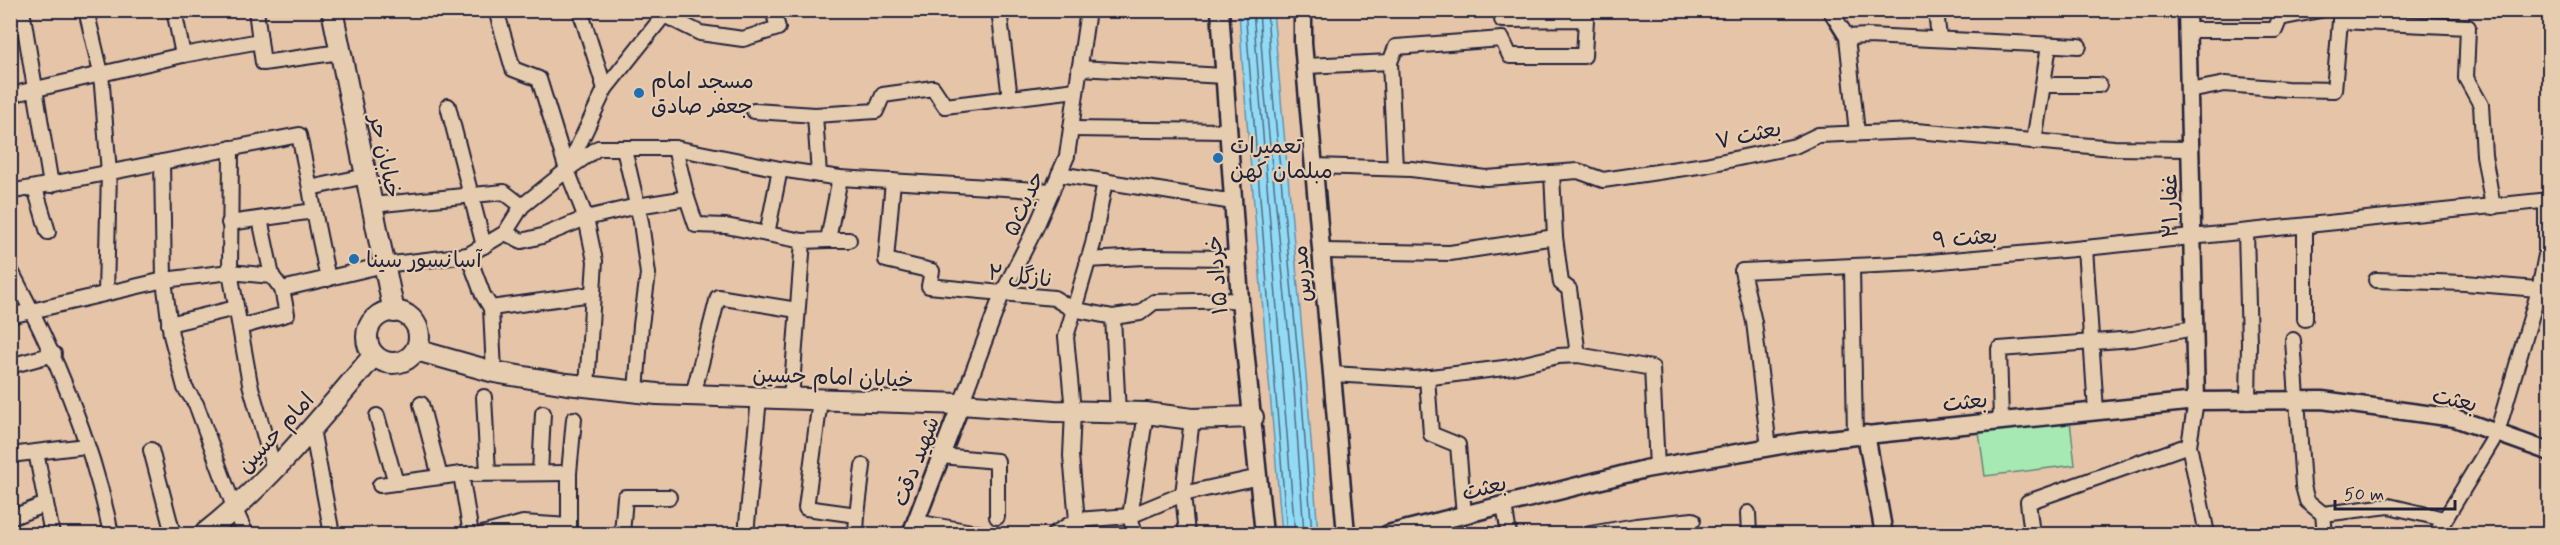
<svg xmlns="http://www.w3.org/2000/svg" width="2560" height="545" font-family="Mynerve,'Playpen Sans Arabic',sans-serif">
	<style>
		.green { fill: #a7e9b2; stroke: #648676; stroke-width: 1.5 }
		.water { fill: #93dbf5; stroke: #6691ab; stroke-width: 1.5 }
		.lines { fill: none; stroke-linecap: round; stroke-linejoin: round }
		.shore { stroke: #4f6c85; stroke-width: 1.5 }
		.minor-casing { stroke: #22223b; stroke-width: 18 }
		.tertiary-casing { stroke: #22223b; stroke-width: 21 }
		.secondary-casing { stroke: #22223b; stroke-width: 24 }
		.minor { stroke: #e7cdaf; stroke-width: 14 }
		.tertiary { stroke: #e7cdaf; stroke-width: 16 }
		.secondary { stroke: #e7cdaf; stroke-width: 20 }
		.poi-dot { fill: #1f6fb2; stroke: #e7cdaf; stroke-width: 2 }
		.labels { text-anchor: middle; stroke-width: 4.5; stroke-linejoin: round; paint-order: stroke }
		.poi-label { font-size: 22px; fill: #22223b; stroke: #e7cdaf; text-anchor: start }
		.street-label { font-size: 22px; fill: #22223b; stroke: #e7cdaf }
	</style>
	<rect width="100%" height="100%" fill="#e6c4a8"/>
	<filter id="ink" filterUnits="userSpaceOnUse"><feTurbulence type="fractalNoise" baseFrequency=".0167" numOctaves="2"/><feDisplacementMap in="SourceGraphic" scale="12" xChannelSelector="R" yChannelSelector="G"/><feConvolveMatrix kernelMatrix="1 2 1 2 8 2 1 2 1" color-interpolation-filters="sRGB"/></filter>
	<g filter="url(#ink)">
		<polygon class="green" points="2070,421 2075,465 1985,476 1979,432"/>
		<polygon class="water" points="1239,11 1273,11 1307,387 1318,534 1282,534 1243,74"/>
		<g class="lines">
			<g class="shore">
				<polyline points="1245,10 1287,534"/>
				<polyline points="1253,10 1295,534"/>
				<polyline points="1259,10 1264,85 1294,388 1304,534"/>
				<polyline points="1267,10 1272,85 1301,387 1312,534"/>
			</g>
			<defs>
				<g id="minor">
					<polyline points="22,10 51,185"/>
					<polyline points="86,10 101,73 109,173 106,293"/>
					<polyline points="174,10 183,55"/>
					<polyline points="256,10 260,41"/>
					<polyline points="496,10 513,69 539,79 567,170 586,218 595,261 587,387"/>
					<polyline points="580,10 605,89"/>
					<polyline points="999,10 1010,98"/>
					<polyline points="1830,10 1847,37 1857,133"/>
					<polyline points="1936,10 1939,39"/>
					<polyline points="2340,10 2340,21 2468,27 2466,78 2481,105 2484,155 2493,207"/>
					<polyline points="664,15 700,33 743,39 778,28 773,10"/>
					<polyline points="2187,30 2275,30 2280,18 2320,10"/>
					<polyline points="1847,37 1868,36 2079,46"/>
					<polyline points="1390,62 1395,168"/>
					<polyline points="1306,66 1390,62 1396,47 1502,39 1510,56 1584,56 1586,19 1502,20"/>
					<polyline points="1079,68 1224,76"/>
					<polyline points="2043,85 2099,85"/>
					<polyline points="2189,91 2225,84 2287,89 2334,90 2340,21"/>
					<polyline points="10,95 183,55 260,41 263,63 340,52"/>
					<polyline points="448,106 484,246"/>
					<polyline points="754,111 815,115 876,111 883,95 933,88 945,106 1076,90"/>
					<polyline points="815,115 819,175"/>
					<polyline points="1071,129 1228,131"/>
					<polyline points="2034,142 2049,45"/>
					<polyline points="231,148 230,272 250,384 274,469"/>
					<polyline points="675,148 687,198"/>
					<polyline points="624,149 641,222 648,274 641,325 636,392"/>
					<polyline points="162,162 164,280 171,335 185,388 196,404 235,510 246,534"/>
					<polyline points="1314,166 1411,169 1486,178 1578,171 1603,180 1705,165 1777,150 1795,146 1818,135 1916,131 2114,148 2190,149"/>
					<polyline points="568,169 598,148 675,148 780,169 840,178 1052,191"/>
					<polyline points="1552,173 1555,237 1561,283 1569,289 1578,355"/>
					<polyline points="1059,174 1233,202"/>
					<polyline points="893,181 886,260 932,271 929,286 1054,298 1072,309 1113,317 1140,313 1154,302 1240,300"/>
					<polyline points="35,188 48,232"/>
					<polyline points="10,192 299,135 310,188"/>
					<polyline points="372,205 504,192 522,206"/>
					<polyline points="314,211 328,279"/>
					<polyline points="260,219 272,276"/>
					<polyline points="229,223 314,211 310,188 366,176"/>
					<polyline points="2246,232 2249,343 2248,402"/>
					<polyline points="505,233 522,241 542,236 586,218 637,206 687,198 696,225 726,226 803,241"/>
					<polyline points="767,234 780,169"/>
					<polyline points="828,240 849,240"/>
					<polyline points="2085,248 2096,411"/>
					<polyline points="1322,251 1450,253 1555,237"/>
					<polyline points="468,255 483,295 491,308 494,372"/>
					<polyline points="1087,260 1144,257 1237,258"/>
					<polyline points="1852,267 1855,436"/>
					<path d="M10,269C54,351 93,443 111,534"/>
					<polyline points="2376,280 2465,283 2550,290"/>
					<polyline points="491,308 592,294"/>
					<polyline points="10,316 164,280 230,272 272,276 282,289 384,265 468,255 505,233 522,206 567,170 605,89 668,10"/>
					<polyline points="1113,317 1118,413"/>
					<polyline points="2305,319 2305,226"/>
					<polyline points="169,324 236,308"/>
					<polyline points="240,327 287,314 282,289"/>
					<polyline points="2293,340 2303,486 2307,501 2323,514 2325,534"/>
					<polyline points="10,366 54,354"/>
					<polyline points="1332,374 1415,379 1512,367 1558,356 1578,355 1652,368 1657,467"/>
					<polyline points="1427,377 1431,434 1458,445 1464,515"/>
					<polyline points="693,395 718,297 797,310"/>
					<polyline points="484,397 488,473"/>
					<polyline points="791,399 803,241 828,240 840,178"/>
					<polyline points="820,400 806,508 857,515 856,534"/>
					<polyline points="2196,401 2189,445 2207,534"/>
					<polyline points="421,404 440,477 461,474 471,534"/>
					<polyline points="961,404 1002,294 1036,227 1067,156 1088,10"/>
					<polyline points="377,416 396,483"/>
					<polyline points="2001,420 1999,349 2134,339 2194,328"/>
					<polyline points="312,429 332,534"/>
					<polyline points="1769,448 1754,322 1742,271 1919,263 2085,248 2550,200"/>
					<polyline points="151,450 173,534"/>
					<polyline points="36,452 52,534"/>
					<polyline points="10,455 86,446"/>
					<polyline points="941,456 997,461 997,517"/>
					<polyline points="540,473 543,413"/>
					<polyline points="461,474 569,473"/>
					<polyline points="380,485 440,477"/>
					<polyline points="1504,505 1509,534"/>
					<polyline points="1748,513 1749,534"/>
					<polyline points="2323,514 2389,506 2444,519"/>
					<polyline points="857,515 863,466"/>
					<polyline points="10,518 46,504"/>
					<polyline points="916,522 983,534"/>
					<polyline points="482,534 523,523 569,526"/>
					<polyline points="569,534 569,473 574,419"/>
					<polyline points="622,534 625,497 669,497"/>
					<polyline points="746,534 759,398"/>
					<polyline points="1054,534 1077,520 1130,516 1183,494 1259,477"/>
					<polyline points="1074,534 1077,520 1071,456 1073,411 1066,337 1093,244 1105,181"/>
					<polyline points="1135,534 1130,516 1146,413"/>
					<polyline points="1187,534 1183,494 1192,419"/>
					<polyline points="1590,534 1636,526 1693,520"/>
					<polyline points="2032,534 2028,502 2189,445"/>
					<polyline points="2436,534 2497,433 2539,290 2546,255 2546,200"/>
				</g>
				<g id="tertiary">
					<polyline points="1220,10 1240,300 1264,534"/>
					<polyline points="1303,10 1303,43 1346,534"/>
					<polyline points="2187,10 2196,401"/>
					<polyline points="1866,434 1884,534"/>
					<polyline points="911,534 961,404"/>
					<polyline points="1388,534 1645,469 1799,442 2196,401 2322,400 2455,418 2550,452"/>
				</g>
				<g id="secondary">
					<polyline points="332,10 394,312"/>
					<circle cx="393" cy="337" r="26"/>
					<polyline points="416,350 494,372 567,384 657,394 961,404 1054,411 1146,413 1192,419 1253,417"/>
					<path d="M204,534C269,483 321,418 374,355"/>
				</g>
			</defs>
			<use href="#minor" class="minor-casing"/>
			<use href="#tertiary" class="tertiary-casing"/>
			<use href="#secondary" class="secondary-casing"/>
			<use href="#minor" class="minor"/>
			<use href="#tertiary" class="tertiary"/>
			<use href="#secondary" class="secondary"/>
		</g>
	</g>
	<g class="poi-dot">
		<circle cx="639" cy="93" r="6"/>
		<circle cx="1218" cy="158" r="6"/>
		<circle cx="354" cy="259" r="6"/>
	</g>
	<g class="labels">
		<g class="poi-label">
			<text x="651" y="88">مسجد امام<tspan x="651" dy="25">جعفر صادق</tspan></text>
			<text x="1230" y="153">تعمیرات<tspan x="1230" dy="25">مبلمان کهن</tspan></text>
			<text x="366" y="267">آسانسور سینا</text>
		</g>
		<g class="street-label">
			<text transform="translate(1748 134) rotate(-12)" y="8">بعثت ۷</text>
			<text transform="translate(386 156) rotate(78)" y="8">خیابان حر</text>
			<text transform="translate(1023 203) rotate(-66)" y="8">حدیث۵</text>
			<text transform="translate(2169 206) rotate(-91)" y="8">غفار ۲۱</text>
			<text transform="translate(1965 237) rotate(-5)" y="8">بعثت ۹</text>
			<text transform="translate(1301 274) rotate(-95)" y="8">مدرس</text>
			<text transform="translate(1020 275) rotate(7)" y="8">نازگل ۲</text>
			<text transform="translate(1216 275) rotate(-95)" y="8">۱۵ خرداد</text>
			<text transform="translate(833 376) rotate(2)" y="8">خیابان امام حسین</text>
			<text transform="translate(2455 399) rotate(13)" y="8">بعثت</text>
			<text transform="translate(1965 401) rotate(-6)" y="8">بعثت</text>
			<text transform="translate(275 432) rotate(-47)" y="8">امام حسین</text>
			<text transform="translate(915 461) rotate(-69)" y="8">شهید دقت</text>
			<text transform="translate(1484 487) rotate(-14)" y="8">بعثت</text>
		</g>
	</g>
	<rect width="2560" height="545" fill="none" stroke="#e7cdaf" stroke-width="36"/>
	<rect x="18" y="18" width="2524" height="509" fill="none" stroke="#22223b" stroke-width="2" filter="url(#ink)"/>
	<path d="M2335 500v9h120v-9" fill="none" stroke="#22223b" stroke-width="3"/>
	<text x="2344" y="500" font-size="18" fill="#22223b" stroke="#e7cdaf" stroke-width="4.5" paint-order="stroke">50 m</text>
</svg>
